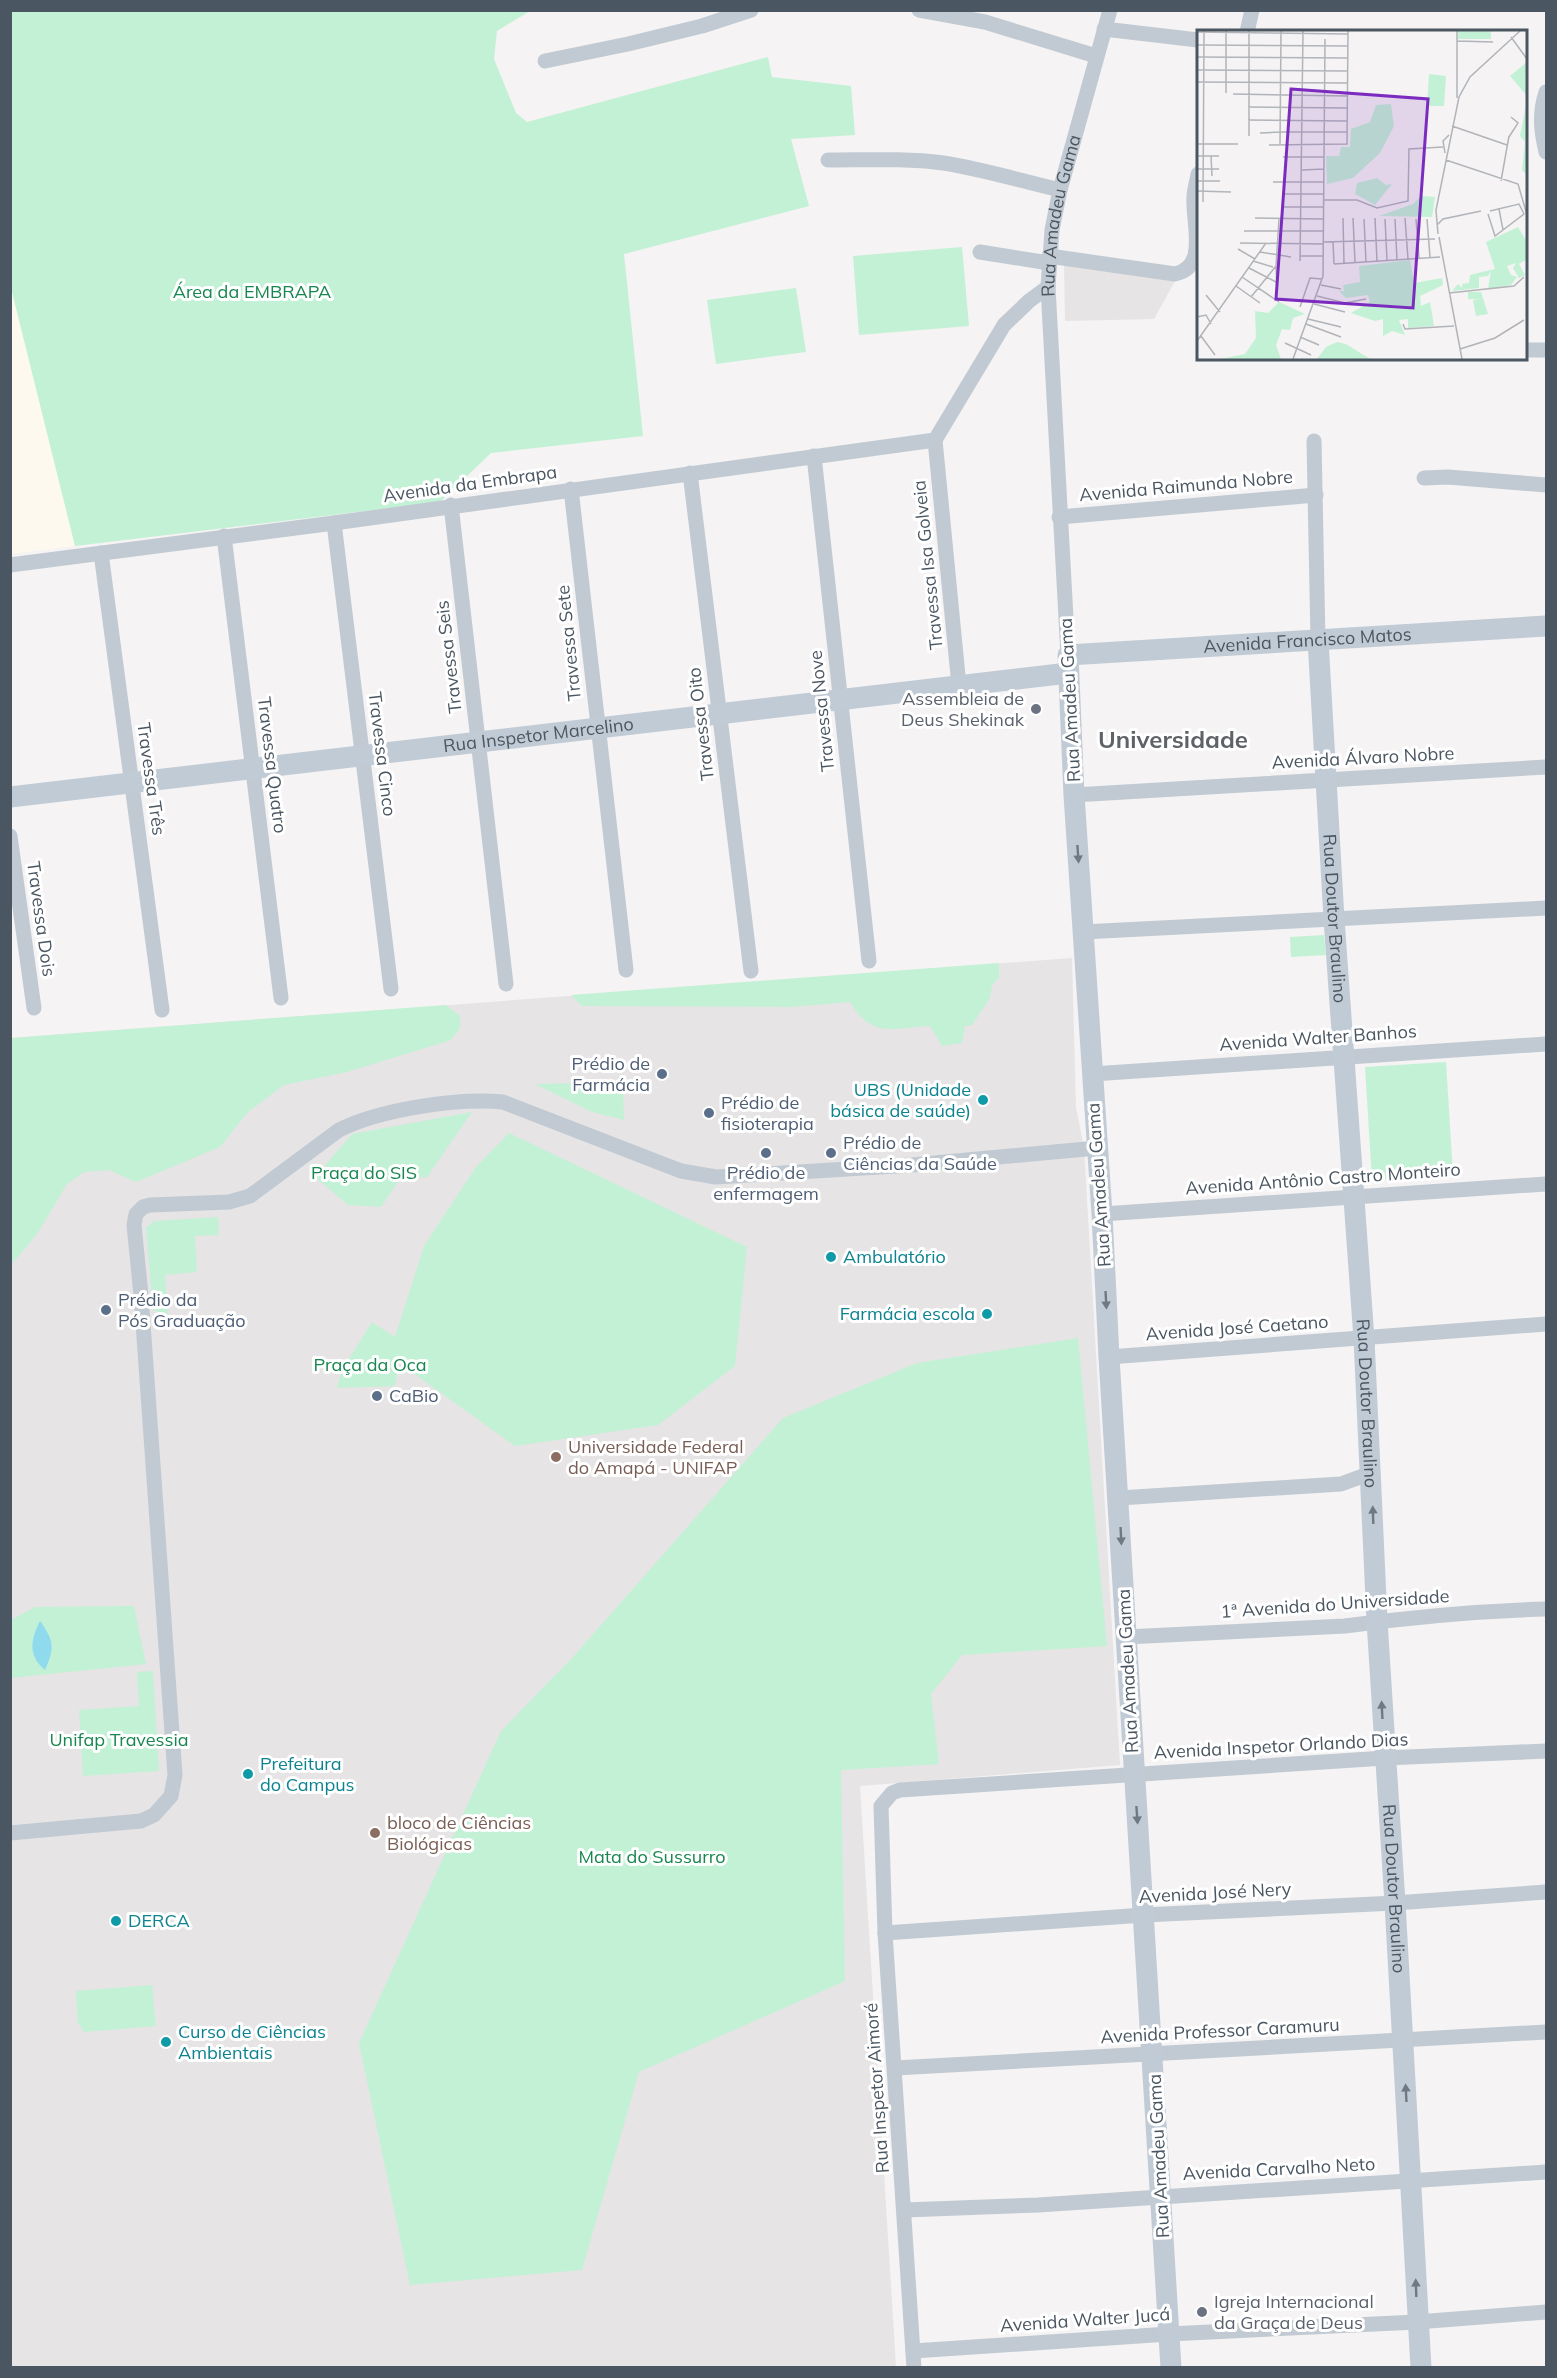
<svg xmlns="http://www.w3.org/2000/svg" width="1557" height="2378" font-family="Mulish,sans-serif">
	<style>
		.commercial { fill: #fdf9ef }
		.education { fill: #e6e4e5 }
		.green { fill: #c3f1d5 }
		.water { fill: #90daee }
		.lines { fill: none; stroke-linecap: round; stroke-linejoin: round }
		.street { stroke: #c1cad2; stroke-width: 15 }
		.secondary { stroke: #c1cbd6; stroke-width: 21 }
		.oneway { fill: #6e7984 }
		.worship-dot { fill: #6b7280; stroke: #fff; stroke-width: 2 }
		.service-dot { fill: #5c6f8a; stroke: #fff; stroke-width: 2 }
		.culture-dot { fill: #0f9aa8; stroke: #fff; stroke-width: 2 }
		.education-dot { fill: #8d6e63; stroke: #fff; stroke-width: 2 }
		.labels { text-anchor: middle; stroke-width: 6; stroke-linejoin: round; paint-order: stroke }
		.street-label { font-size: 18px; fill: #4a5661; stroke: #fff }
		.park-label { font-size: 18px; fill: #17864f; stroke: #fff }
		.worship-label { font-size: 18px; fill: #5b616d; stroke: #fff; text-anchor: end }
		.service-label { font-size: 18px; fill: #4e5e75; stroke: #fff; text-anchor: start }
		.culture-label { font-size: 18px; fill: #0d838f; stroke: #fff; text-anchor: start }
		.education-label { font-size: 18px; fill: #785e54; stroke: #fff; text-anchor: start }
		.district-label { font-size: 24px; font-weight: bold; fill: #5f6368; stroke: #fff }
		.inset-road { fill: none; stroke: #b1b4b9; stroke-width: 1.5 }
		.view { fill: #7b2cbf; fill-opacity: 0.15; stroke: #7b2cbf; stroke-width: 3 }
		.inset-edge { fill: none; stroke: #4a5661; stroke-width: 3 }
	</style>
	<rect width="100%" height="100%" fill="#f5f3f3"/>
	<polygon class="commercial" points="12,287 75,546 11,554 10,288"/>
	<g class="education">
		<polygon points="1064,263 1175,281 1154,319 1065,321"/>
		<polygon points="1072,958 1076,1107 1084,1148 1120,1765 860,1786 896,2367 11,2368 11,1038"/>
	</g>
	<g class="green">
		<polygon points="11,11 530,11 497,31 494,59 516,113 527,122 768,57 772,77 851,86 855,135 791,139 809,206 624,254 643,436 491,453 440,502 75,546 11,288"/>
		<polygon points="962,247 969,326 859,335 853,256"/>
		<polygon points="796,288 806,352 716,364 707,300"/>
		<polygon points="1324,935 1326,955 1291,957 1290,937"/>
		<path d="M999,963V978L992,985L990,998L972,1025L965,1026L962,1043L942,1046L930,1026C892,1028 872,1039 850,1002L791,1007L582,1006L571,995Z"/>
		<polygon points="446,1005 460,1016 460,1028 451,1040 347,1072 284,1085 248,1112 220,1147 136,1182 109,1170 84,1172 67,1184 37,1234 11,1265 11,1038"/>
		<polygon points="1446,1062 1453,1175 1372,1180 1365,1067"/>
		<polygon points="623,1082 624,1120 592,1112 535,1084"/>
		<polygon points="472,1112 427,1177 399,1180 381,1207 348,1205 315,1177 352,1134"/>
		<polygon points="509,1133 747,1247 735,1366 658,1425 515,1446 399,1363 395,1386 337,1388 342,1370 372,1322 395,1337 424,1246 476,1167"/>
		<polygon points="218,1217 219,1235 195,1236 197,1272 165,1275 168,1315 153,1310 146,1228 154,1221"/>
		<polygon points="1078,1338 1107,1646 962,1655 931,1694 939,1764 841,1770 845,1981 639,2072 582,2270 410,2285 359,2043 501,1731 573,1657 783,1418 917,1363"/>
		<polygon points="134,1606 146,1664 11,1678 11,1620 35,1607"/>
		<polygon points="153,1671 159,1771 83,1776 79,1710 139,1706 137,1672"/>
		<polygon points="152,1985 156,2026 84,2032 78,2023 76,1991"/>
	</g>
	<path class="water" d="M40,1621C54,1641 55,1647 45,1670C27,1655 31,1639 40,1621Z"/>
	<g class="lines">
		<g class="street">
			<polyline points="919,10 985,22 1096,56"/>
			<polyline points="1104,29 1198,40"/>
			<polyline points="1247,32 1252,10"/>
			<polyline points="545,61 628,44 702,26 751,10"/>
			<path d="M1546,92C1539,113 1541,131 1546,152"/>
			<path d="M828,160C866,160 905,158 943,163C983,169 1021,181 1060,190"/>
			<polyline points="980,252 1049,263"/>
			<path d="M1049,256L1175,274C1209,267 1192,222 1194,197C1194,190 1197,181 1198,174"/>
			<polyline points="1526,350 1546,350"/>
			<polyline points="935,440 959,686"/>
			<polyline points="935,440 1004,325 1029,301 1048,287"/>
			<polyline points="1314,441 1318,640"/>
			<polyline points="814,456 869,961"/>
			<polyline points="690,473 751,971"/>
			<polyline points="1424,478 1448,477 1546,485"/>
			<polyline points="571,489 626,970"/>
			<polyline points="451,505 506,984"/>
			<polyline points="1059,517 1316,495"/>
			<polyline points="334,523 391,989"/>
			<polyline points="224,536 281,998"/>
			<polyline points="101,553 162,1010"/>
			<polyline points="10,565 334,523 935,440"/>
			<path id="s1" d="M1068,655L1048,287L1052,230L1060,190L1110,10"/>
			<polyline points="1074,795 1546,767"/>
			<polyline points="10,836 34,1008"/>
			<polyline points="1083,932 1546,908"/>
			<polyline points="1092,1074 1546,1044"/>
			<polyline points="1102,1214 1546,1184"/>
			<polyline points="1109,1357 1546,1324"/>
			<polyline points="1119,1498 1341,1484 1371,1473"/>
			<path d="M1126,1637L1345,1626C1412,1617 1479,1611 1546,1609"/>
			<path d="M10,1833L141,1821L154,1815L171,1796L175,1775L141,1295L134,1225L136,1214L143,1207L150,1205L229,1202L250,1196L339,1130C381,1109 457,1098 503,1102L681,1171L716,1177L912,1165L1097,1148"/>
			<polyline points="885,1933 1144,1915 1395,1903 1546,1892"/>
			<polyline points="895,2068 1546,2032"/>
			<polyline points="905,2210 1038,2205 1546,2172"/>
			<polyline points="913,2351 1169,2334 1417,2322 1546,2312"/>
			<polyline points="914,2368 885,1933 881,1806 892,1793 900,1790 1385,1758 1546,1751"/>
		</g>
		<g class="secondary">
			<path id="s2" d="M1318,640L1334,919L1364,1339L1377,1621L1395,1903L1421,2368"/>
			<path id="s3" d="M10,797L1068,673"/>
			<path id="s4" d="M1171,2368L1109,1357L1102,1214L1074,795L1068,655L1546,626"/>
		</g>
	</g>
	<defs><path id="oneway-solid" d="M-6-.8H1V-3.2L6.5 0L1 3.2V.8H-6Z" transform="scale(1.5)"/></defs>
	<g class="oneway">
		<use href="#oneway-solid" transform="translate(1078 854) rotate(86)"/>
		<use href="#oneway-solid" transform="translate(1106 1300) rotate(87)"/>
		<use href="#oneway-solid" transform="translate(1373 1515) rotate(-92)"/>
		<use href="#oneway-solid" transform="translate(1121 1536) rotate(87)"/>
		<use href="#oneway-solid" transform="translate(1382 1710) rotate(-93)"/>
		<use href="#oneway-solid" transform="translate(1137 1815) rotate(86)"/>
		<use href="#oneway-solid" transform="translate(1406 2093) rotate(-93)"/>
		<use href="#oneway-solid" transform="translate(1416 2288) rotate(-92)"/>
	</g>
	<g class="worship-dot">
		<circle cx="1036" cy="709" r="6"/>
		<circle cx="1202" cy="2312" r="6"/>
	</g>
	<g class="service-dot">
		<circle cx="662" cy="1074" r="6"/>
		<circle cx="709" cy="1113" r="6"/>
		<circle cx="766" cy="1153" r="6"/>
		<circle cx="831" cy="1153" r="6"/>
		<circle cx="106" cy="1310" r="6"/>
		<circle cx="377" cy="1396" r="6"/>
	</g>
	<g class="culture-dot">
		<circle cx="983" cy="1100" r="6"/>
		<circle cx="831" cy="1257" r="6"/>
		<circle cx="987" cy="1314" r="6"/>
		<circle cx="248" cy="1774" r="6"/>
		<circle cx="116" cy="1921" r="6"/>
		<circle cx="166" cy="2042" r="6"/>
	</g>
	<g class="education-dot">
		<circle cx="556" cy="1457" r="6"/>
		<circle cx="375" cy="1833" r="6"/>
	</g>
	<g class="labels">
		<g class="street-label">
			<text dy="6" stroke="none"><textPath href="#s1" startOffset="441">Rua Amadeu Gama</textPath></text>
			<text transform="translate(470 484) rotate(-8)" y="6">Avenida da Embrapa</text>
			<text transform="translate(1186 486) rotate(-5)" y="6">Avenida Raimunda Nobre</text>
			<text transform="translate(928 565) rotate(-96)" y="6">Travessa Isa Golveia</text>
			<text dy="6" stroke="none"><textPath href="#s4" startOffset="1956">Avenida Francisco Matos</textPath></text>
			<text transform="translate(569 643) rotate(-96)" y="6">Travessa Sete</text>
			<text transform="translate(449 657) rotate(-97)" y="6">Travessa Seis</text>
			<text transform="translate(1070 700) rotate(-93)" y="6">Rua Amadeu Gama</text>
			<text transform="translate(822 711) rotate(-96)" y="6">Travessa Nove</text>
			<text transform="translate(701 724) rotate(-97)" y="6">Travessa Oito</text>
			<text dy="6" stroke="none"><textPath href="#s3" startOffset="532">Rua Inspetor Marcelino</textPath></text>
			<text transform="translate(382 754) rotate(83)" y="6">Travessa Cinco</text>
			<text transform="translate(1363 758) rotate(-3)" y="6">Avenida Álvaro Nobre</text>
			<text transform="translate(272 765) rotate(83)" y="6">Travessa Quatro</text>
			<text transform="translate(151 779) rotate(82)" y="6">Travessa Três</text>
			<text transform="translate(41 919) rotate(82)" y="6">Travessa Dois</text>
			<text dy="6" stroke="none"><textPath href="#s2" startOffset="279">Rua Doutor Braulino</textPath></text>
			<text transform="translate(1318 1038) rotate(-4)" y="6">Avenida Walter Banhos</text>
			<text transform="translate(1323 1179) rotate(-4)" y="6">Avenida Antônio Castro Monteiro</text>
			<text transform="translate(1099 1185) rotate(-94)" y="6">Rua Amadeu Gama</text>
			<text transform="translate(1237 1328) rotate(-4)" y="6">Avenida José Caetano</text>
			<text dy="6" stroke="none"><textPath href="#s2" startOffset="765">Rua Doutor Braulino</textPath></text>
			<text transform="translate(1335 1604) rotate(-4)" y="6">1ª Avenida do Universidade</text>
			<text transform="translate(1128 1671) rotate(-93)" y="6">Rua Amadeu Gama</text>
			<text transform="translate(1281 1746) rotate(-3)" y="6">Avenida Inspetor Orlando Dias</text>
			<text dy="6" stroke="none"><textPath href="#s2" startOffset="1251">Rua Doutor Braulino</textPath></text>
			<text transform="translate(1215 1893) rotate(-3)" y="6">Avenida José Nery</text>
			<text transform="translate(1220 2031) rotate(-3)" y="6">Avenida Professor Caramuru</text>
			<text transform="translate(877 2088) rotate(-94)" y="6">Rua Inspetor Aimoré</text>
			<text transform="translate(1159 2156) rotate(-93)" y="6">Rua Amadeu Gama</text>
			<text transform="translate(1279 2169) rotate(-3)" y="6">Avenida Carvalho Neto</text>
			<text transform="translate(1085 2320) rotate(-4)" y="6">Avenida Walter Jucá</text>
		</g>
		<g class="park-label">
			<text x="252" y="298">Área da EMBRAPA</text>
			<text x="364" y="1179">Praça do SIS</text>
			<text x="370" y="1371">Praça da Oca</text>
			<text x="119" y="1746">Unifap Travessia</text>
			<text x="652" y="1863">Mata do Sussurro</text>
		</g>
		<g class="worship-label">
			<text x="1024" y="705">Assembleia de<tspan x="1024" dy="21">Deus Shekinak</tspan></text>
			<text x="1214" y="2308" text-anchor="start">Igreja Internacional<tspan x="1214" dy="21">da Graça de Deus</tspan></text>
		</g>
		<g class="service-label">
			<text x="650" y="1070" text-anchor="end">Prédio de<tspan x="650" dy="21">Farmácia</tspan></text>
			<text x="721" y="1109">Prédio de<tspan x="721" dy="21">fisioterapia</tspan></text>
			<text x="843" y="1149">Prédio de<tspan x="843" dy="21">Ciências da Saúde</tspan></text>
			<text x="766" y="1179" text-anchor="middle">Prédio de<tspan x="766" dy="21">enfermagem</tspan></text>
			<text x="118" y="1306">Prédio da<tspan x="118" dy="21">Pós Graduação</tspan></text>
			<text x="389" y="1402">CaBio</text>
		</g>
		<g class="culture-label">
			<text x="971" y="1096" text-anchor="end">UBS (Unidade<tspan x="971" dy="21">básica de saúde)</tspan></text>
			<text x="843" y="1263">Ambulatório</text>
			<text x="975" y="1320" text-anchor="end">Farmácia escola</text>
			<text x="260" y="1770">Prefeitura<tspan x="260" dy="21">do Campus</tspan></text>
			<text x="128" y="1927">DERCA</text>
			<text x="178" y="2038">Curso de Ciências<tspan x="178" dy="21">Ambientais</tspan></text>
		</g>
		<g class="education-label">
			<text x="568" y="1453">Universidade Federal<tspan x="568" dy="21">do Amapá - UNIFAP</tspan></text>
			<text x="387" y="1829">bloco de Ciências<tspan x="387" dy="21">Biológicas</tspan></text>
		</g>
		<g class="district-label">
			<text x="1173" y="748">Universidade</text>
		</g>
	</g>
	<g transform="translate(1197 30)">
		<rect width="330" height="330" fill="#f5f3f3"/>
		<path d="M261,1H294V9H261ZM330,32V66L313,46ZM232,44L249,46L247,76H230ZM330,70V145L325,140L328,112L323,106ZM194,74L197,96L183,123L156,148L130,154L129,126H142L144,117H153L154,99L173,92L179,75ZM180,148L189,155L195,154L178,175L158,164L160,153ZM224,166L238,167L235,187L182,186L216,174ZM321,197L330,212V229L322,234L328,245L322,248L316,238L319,233L310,236L314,245L320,247L314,255L291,259L294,241L291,246L282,247V258L255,261L261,254L265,258V254L272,253L273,245L298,239L289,212ZM213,230L217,253L245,248L246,255L223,266L224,276L233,272L237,296L211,298V289L202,290L208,305L195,301L186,306V289L178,291L154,283L173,272L171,265L149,268L142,261H147L146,255L163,252L162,236ZM271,262H284L291,284L279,286L276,270L281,269H271ZM82,272L108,284L96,288L93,300L85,299L79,315L84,329H23L48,324L59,308L58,281L71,283ZM140,312L149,314L173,329H120L129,317Z" fill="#c3f1d5"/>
		<path class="inset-road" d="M52,1V106M0,2L151,4M314,7L330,29M260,11L296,12M0,15L151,16M0,27L151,28M0,40L151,41M0,52L150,53M29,63V1M36,64L150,66M260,68V1M51,77L150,78M51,90L150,91M255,96L310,115M83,102H150M63,103L83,102M312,107L321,93L314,87M0,114H41M83,114L84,1M72,115L150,114L151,1M248,123L246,111L252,105M0,126H22M14,126L15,146M86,127H127M249,130L321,154L330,185M0,139H22M105,140L127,139M0,151H23M304,151L312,106M76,152H127M0,161L34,162M86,164H127M127,170H160L180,178L211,171L212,119L246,117M6,172L7,1M86,177H127M302,179L306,200M291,184L298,206L327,184L322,174L293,181M58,188L127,189M146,188L147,233M156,188L158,232M178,188L180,231M208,188L211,229M167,189L169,232M188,189L190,230M198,189L200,230M219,189L222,228M230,189L233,227M240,195L246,189L284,181M47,201H127M241,204L239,180L262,67L273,47L323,1M242,207L265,329M126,212L238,209M136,212L137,234M43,213L126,214M41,219L58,229M63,222L94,227M103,226H126M56,231L76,237M103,231L106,1M137,234L243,227M79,236L80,262M52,238L81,253M45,247L82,272M124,255L144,259M39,256L63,273M252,263L317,256L327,247M9,265L23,282M120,266L148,273L169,269M54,267L79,236L82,189M117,274L148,282M103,277L113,248L125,249M0,287L9,285L14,294M111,289L144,297M109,294L144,307M206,294L208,299L257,296M4,306L18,325M103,307L122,315M0,311L69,213M88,313L114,325M263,319L298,308L327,290M96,329L126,246L128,9"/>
		<path class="view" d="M94,59L231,69L216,278L79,269Z"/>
		<rect width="330" height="330" class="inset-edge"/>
	</g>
	<rect width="1557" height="2378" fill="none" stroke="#4a5661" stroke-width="24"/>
</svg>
